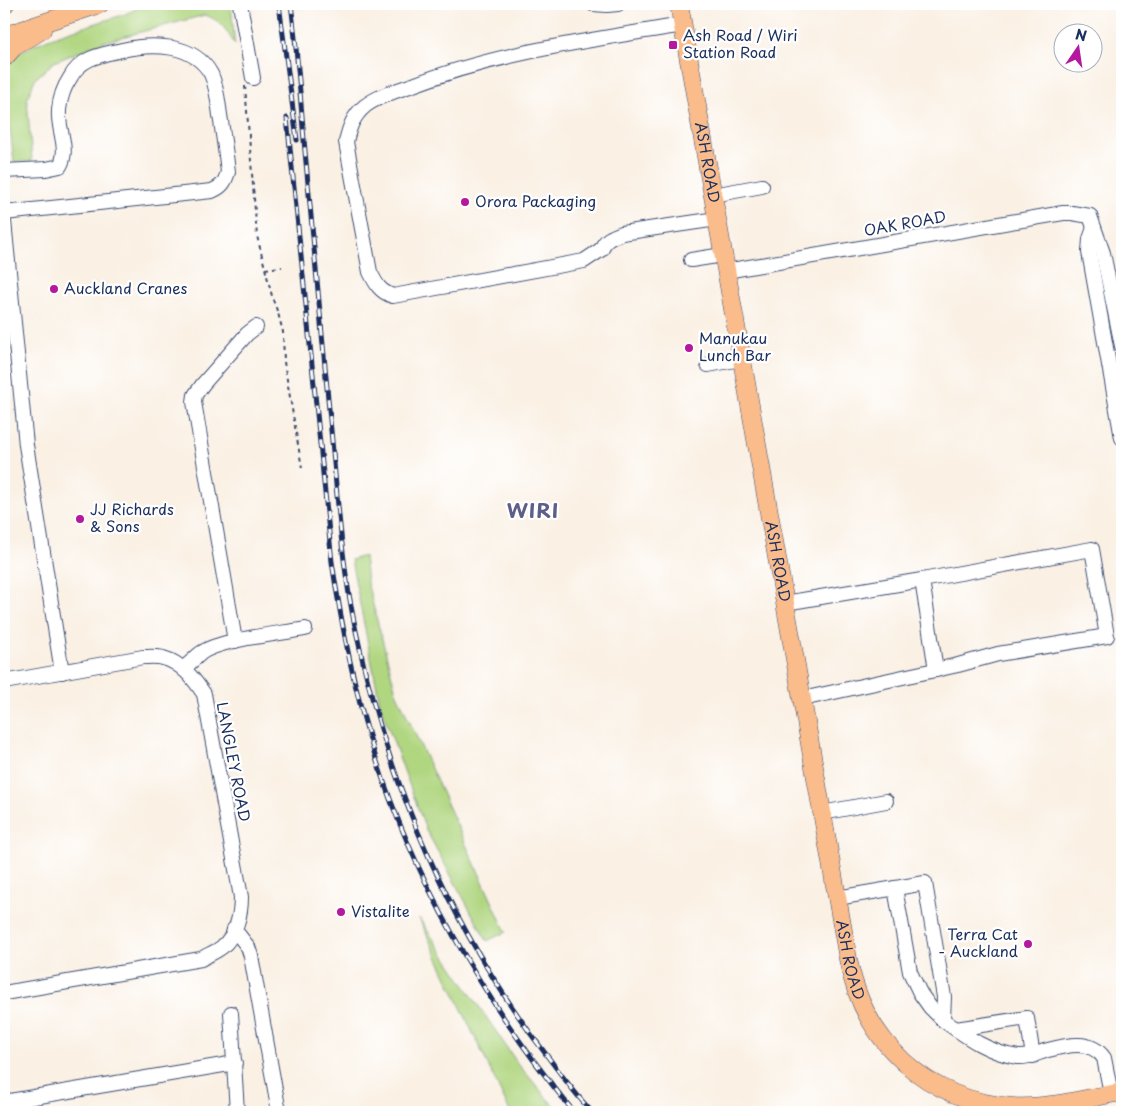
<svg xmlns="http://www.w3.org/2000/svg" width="1126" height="1116" font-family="'Playpen Sans',sans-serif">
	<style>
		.green { fill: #b0d680; stroke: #66826f }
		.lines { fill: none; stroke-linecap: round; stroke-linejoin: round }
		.minor-casing { stroke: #3c4c72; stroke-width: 16 }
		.major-casing { stroke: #3c4c72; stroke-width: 19 }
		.path { stroke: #3c4c72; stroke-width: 2; stroke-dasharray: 4 4; stroke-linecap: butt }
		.minor { stroke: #fff; stroke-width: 14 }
		.major { stroke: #fabc8b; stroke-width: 18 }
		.rail-casing { stroke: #1b2f5e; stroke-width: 5 }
		.rail { stroke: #fff; stroke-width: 3; stroke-dasharray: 9; stroke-linecap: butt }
		.poi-dot { fill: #b5179e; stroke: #fff; stroke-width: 2 }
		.labels { text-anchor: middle; stroke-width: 4.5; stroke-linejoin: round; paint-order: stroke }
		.poi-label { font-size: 15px; fill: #1b2f5e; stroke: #fff; text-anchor: start }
		.street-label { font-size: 15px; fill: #1b2f5e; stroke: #fff }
		.district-label { font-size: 20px; font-weight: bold; letter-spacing: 1px; fill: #5d5e89; stroke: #fff }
	</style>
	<rect width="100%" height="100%" fill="#fff"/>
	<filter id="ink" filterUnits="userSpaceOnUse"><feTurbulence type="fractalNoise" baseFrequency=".02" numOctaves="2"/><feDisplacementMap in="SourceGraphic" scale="10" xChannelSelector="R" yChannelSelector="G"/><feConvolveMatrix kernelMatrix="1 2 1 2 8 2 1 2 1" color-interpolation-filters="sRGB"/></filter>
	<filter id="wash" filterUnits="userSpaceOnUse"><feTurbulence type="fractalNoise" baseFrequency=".0096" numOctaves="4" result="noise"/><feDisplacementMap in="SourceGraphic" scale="20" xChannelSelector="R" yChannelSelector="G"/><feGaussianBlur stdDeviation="1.12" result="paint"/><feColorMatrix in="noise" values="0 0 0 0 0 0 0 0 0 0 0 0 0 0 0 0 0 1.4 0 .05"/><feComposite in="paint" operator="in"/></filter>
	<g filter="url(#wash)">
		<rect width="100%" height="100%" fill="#faf0e3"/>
		<g class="green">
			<path d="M145,4H231L235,45C226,30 222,21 205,15L103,42L54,62L35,79L27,100L32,161L14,162C12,140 2,83 7,66C14,43 102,23 125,14C132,11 139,7 145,4Z"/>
			<polygon points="364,556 367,582 396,692 506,932 487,941 426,830 381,708 351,560"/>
			<polygon points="419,918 518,1064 559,1112 510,1112"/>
		</g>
	</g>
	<g filter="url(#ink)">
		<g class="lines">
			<defs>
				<g id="minor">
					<polyline points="240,4 253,78"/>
					<polyline points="593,4 607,5 618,4"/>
					<path d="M683,25C593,40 499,52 413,85C398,90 378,96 365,106C353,116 349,128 346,142L370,272C376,284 380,292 393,296L584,261L602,249C604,239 613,237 622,233L717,219"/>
					<path d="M4,171L46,169L60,166C70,149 57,129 59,110C60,99 64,87 70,78C81,57 101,55 122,50C152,43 194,43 211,74C217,87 218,101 220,115C223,134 226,153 228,172C225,182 222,187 212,191L4,213"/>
					<polyline points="713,195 762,186"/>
					<polyline points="4,221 26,445 62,672"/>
					<polyline points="1094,228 1090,239 1089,252 1122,438"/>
					<polyline points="691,260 723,255"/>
					<polyline points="726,271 1063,213 1072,213 1090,216 1103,253 1122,346"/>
					<polyline points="708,365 741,359"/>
					<polyline points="785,603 922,580 936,670"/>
					<polyline points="235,641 194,402 195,395 203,384 247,334 256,327"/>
					<path d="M183,669C189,664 195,658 201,653C221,639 279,634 305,629"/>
					<path d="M4,682L143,657C149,657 157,656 163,658C182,663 194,679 204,694L241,897C241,915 236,935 222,947C216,952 207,955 201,959L4,993"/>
					<polyline points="802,699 958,665 998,654 1107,636 1092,549 922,580"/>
					<polyline points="822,813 886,801"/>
					<polyline points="895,888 910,972 920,993 930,1007 943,1020"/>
					<path d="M837,898L925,883L944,997L943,1020C967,1037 989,1053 1018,1057C1030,1058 1037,1053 1048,1050C1067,1045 1091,1039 1104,1058L1111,1094"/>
					<polyline points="234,929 248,947 251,956 279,1112"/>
					<polyline points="231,1013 237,1112"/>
					<polyline points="956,1029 1027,1018 1033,1056"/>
					<polyline points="4,1102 235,1063"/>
				</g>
				<g id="major">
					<polyline points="4,4 5,4"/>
					<path id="s1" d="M679,4L848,959C864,1043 927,1101 1013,1107C1049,1109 1087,1098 1122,1092"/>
					<polyline points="4,36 100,4"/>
					<polyline points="4,58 14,47 42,30"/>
				</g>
			</defs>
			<use href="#minor" class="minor-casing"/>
			<use href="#major" class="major-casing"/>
			<g class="path">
				<polyline points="245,86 257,236 273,300 278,313 283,332 284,362 302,468"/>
				<polyline points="265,269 282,267"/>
			</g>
			<use href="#minor" class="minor"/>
			<use href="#major" class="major"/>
			<defs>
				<g id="rail">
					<polyline points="279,4 297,140"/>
					<path d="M291,4C298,56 301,109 306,162C314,248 322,334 330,420C337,490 341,562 356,631C388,785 452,932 548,1057C562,1076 576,1095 592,1112"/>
					<path d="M287,118L332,562C341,621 352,681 370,739C410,874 484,1003 574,1112"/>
				</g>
			</defs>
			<use href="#rail" class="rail-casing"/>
			<use href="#rail" class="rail"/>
		</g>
	</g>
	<g class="poi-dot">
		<rect x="668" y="40" width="10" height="10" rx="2.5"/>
		<circle cx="465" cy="202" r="5"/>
		<circle cx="54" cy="289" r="5"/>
		<circle cx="689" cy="348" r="5"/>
		<circle cx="80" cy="519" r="5"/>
		<circle cx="341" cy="912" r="5"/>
		<circle cx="1028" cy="944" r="5"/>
	</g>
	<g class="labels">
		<g class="poi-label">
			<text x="683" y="41">Ash Road / Wiri<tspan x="683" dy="17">Station Road</tspan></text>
			<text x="475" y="207">Orora Packaging</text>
			<text x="64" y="294">Auckland Cranes</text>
			<text x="699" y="344">Manukau<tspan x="699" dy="17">Lunch Bar</tspan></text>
			<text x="90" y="515">JJ Richards<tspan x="90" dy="17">&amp; Sons</tspan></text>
			<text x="351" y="917">Vistalite</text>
			<text x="1018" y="940" text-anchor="end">Terra Cat<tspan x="1018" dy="17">- Auckland</tspan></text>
		</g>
		<g class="street-label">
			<text dy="5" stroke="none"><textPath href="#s1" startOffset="161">ASH ROAD</textPath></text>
			<text transform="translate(905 224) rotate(-10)" y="5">OAK ROAD</text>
			<text dy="5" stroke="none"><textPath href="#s1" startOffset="566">ASH ROAD</textPath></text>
			<text transform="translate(233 762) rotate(79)" y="5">LANGLEY ROAD</text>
			<text dy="5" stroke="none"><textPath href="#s1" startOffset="971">ASH ROAD</textPath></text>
		</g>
		<g class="district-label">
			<text x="533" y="518">WIRI</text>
		</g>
	</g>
	<rect width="1126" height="1116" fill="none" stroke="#fff" stroke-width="20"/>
	<g transform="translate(1078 48) rotate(13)"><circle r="24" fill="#ffffff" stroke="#a4acbf"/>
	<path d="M0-4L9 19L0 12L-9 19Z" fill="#b5179e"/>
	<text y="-8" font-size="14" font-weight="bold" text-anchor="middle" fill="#1b2f5e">N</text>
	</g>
</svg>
